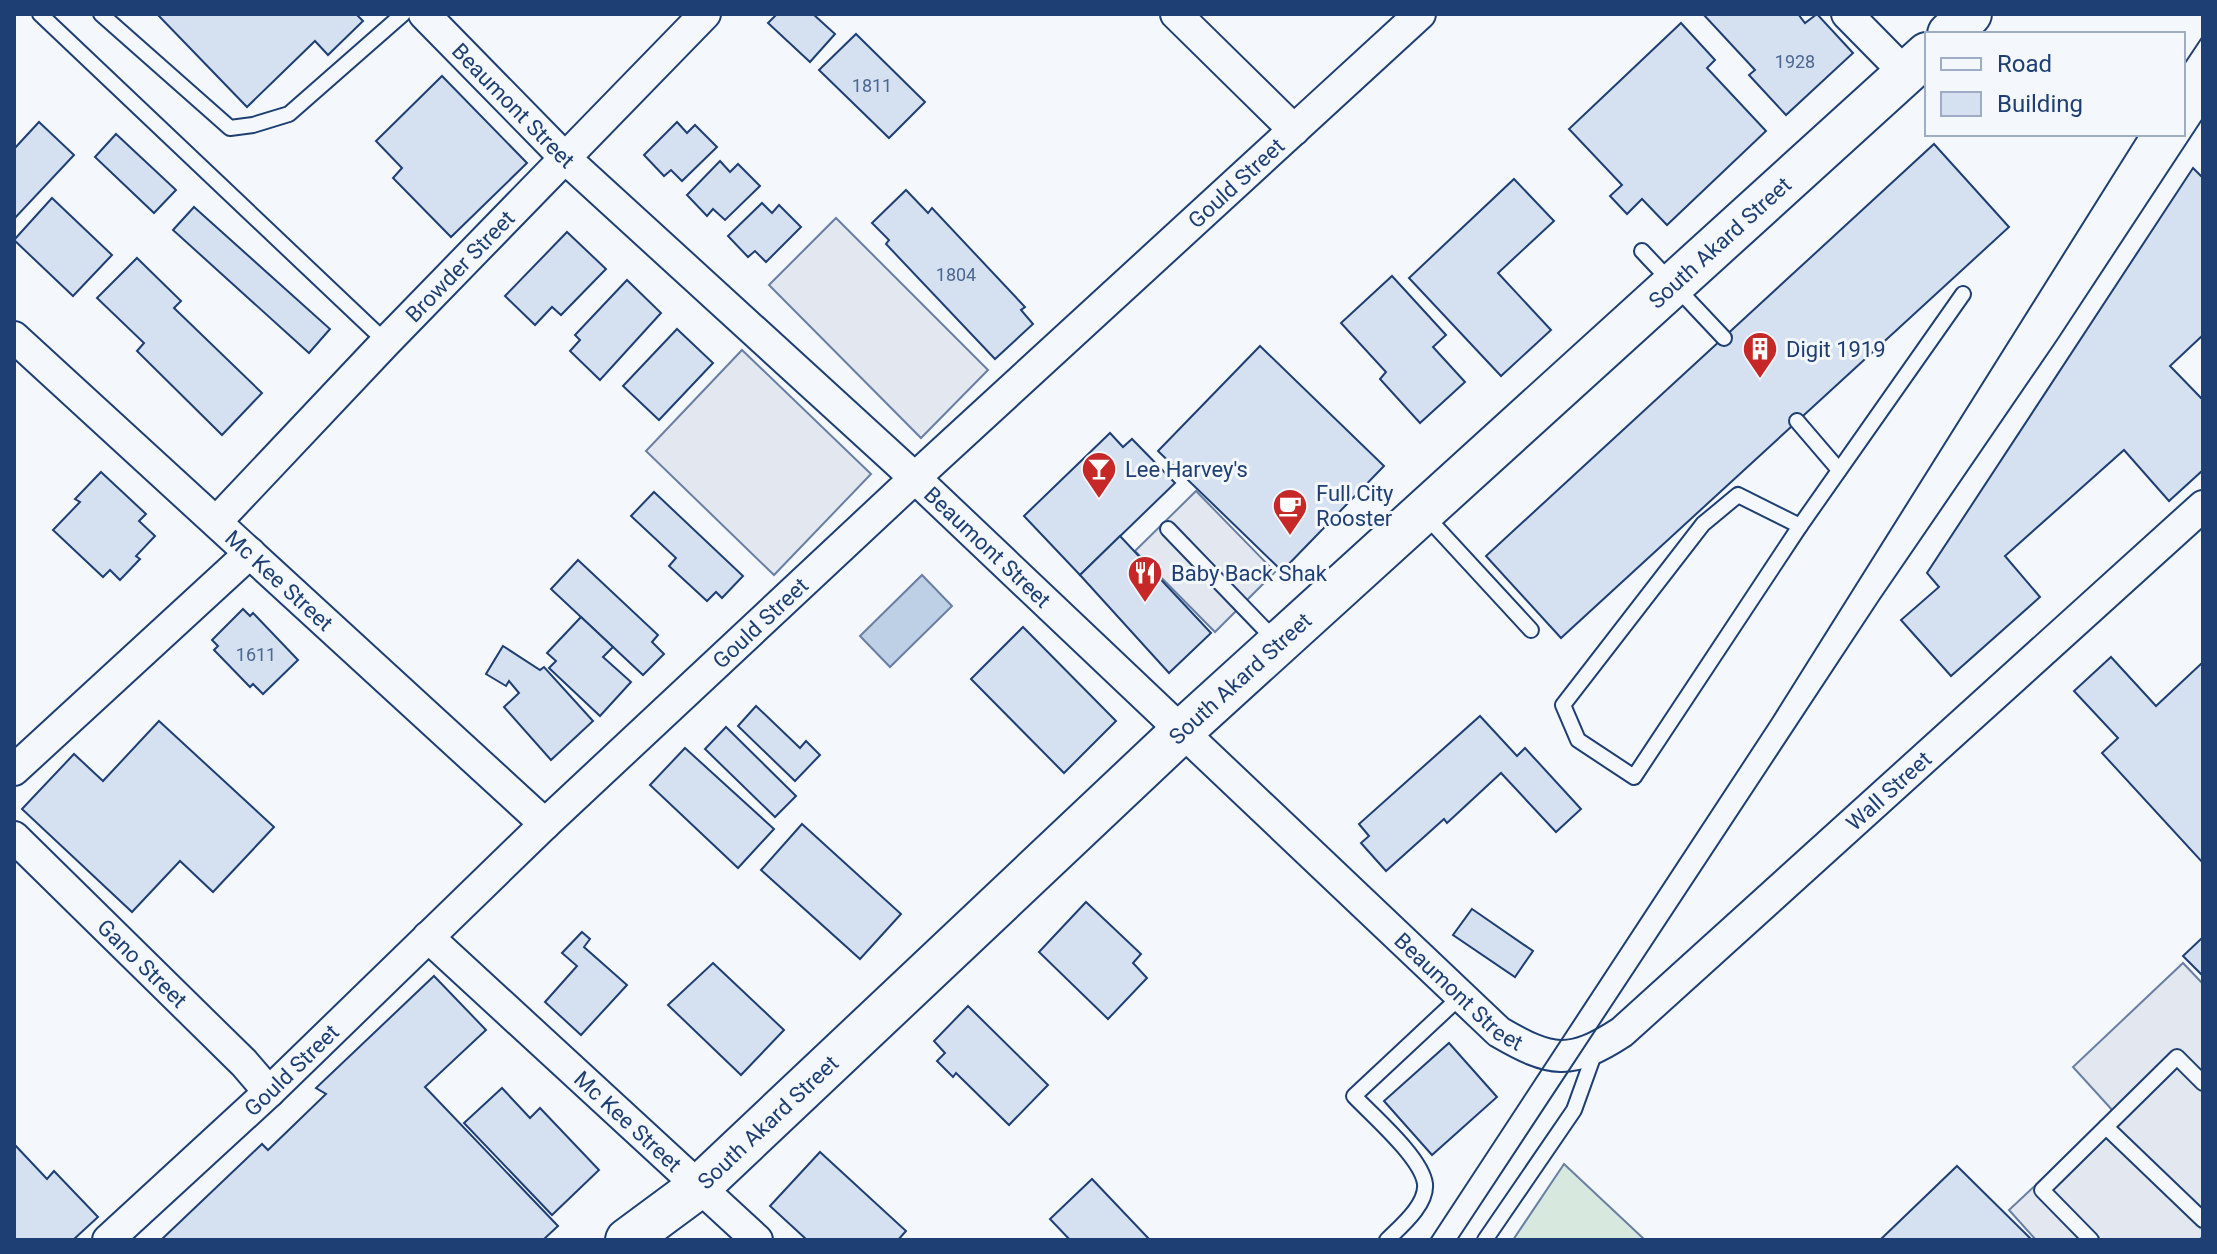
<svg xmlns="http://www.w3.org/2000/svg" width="2217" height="1254" font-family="Roboto,sans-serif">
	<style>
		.green { fill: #d7e8df; stroke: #687fa3; stroke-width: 2 }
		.parking { fill: #e3e8f0; stroke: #687fa3; stroke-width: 2 }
		.water { fill: #bed0e5; stroke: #687fa3; stroke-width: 2 }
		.building { fill: #d5e0f0; stroke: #1d3f73; stroke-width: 2 }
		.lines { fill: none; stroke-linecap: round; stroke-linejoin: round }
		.lane-casing { stroke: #1d3f73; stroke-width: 18 }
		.street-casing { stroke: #1d3f73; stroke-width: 34 }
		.secondary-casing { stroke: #1d3f73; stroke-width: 46 }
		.lane { stroke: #f4f7fb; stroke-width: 14 }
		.street { stroke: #f4f7fb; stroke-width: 30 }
		.secondary { stroke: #f4f7fb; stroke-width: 42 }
		.tram { stroke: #1d3f73; stroke-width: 2 }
		.labels { text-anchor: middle; stroke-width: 6; stroke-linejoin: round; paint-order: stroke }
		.number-label { font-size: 18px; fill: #4b6792 }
		.street-label { font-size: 22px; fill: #1d3f73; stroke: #f4f7fb }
		.poi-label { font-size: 22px; fill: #1d3f73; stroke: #f4f7fb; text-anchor: start }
	</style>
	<rect width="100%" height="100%" fill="#f4f7fb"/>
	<polygon class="green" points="1564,1164 1645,1240 1513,1240"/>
	<g class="parking">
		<polygon points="836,218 988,370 921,438 769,285"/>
		<polygon points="742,350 871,474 774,575 646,451"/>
		<polygon points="1196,491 1275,572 1215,632 1135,551"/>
		<polygon points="2183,963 2203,984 2203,1236 2199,1240 2036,1240 2009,1210 2114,1112 2073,1067"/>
	</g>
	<polygon class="water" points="922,575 952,606 890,667 860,636"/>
	<g class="building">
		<polygon points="157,14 356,14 363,21 328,55 315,41 247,107"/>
		<polygon points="777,14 813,14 835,34 810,62 768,23"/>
		<polygon points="1703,14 1798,14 1805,23 1817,14 1853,53 1786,115 1749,75 1755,70"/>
		<polygon points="1681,23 1715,60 1707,68 1766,131 1667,225 1642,199 1627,214 1610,196 1622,185 1569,129"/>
		<polygon points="856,34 925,102 889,138 819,70"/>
		<polygon points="442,76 527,163 451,237 393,178 402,168 376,141"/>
		<polygon points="39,122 74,155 14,219 14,149"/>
		<polygon points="677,122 687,133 695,125 717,147 682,181 671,170 664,176 644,155"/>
		<polygon points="116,134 176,190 154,213 95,157"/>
		<polygon points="1934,144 2009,227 1561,638 1486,556"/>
		<polygon points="720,161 730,172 738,164 760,186 725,220 713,209 707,216 687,195"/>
		<polygon points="2193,168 2203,178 2203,335 2170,366 2203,400 2203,470 2169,501 2124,450 2005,556 2040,597 1951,676 1901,620 1939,587 1927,573"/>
		<polygon points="1514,179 1554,221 1498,273 1551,330 1501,376 1409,278"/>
		<polygon points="906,190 928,213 932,208 1025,307 1021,310 1033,324 995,359 886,244 889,240 872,223"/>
		<polygon points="52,198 112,255 73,296 14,240"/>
		<polygon points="762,203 772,213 779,205 801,227 766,262 755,251 748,257 728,236"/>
		<polygon points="194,207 330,329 309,353 173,230"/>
		<polygon points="567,232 606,269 561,315 552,307 535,325 505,296"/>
		<polygon points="137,258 181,301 174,308 262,393 222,435 137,351 144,343 97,298"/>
		<polygon points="1392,276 1446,335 1433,347 1465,382 1420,423 1380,379 1386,372 1341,323"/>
		<polygon points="627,280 661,313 600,380 570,351 580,340 575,335"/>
		<polygon points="677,329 713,363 659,420 623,386"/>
		<polygon points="1260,346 1384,466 1282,571 1158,451"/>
		<polygon points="1110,433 1123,447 1132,439 1175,483 1080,575 1024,516"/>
		<polygon points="101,472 146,514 139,521 155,536 136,556 140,559 120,580 110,570 103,577 53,530 80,502 75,499"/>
		<polygon points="654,492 743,576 722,598 716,592 707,601 669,566 676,558 631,516"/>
		<polygon points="1120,536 1211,633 1169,673 1080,575"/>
		<polygon points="578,560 658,635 652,642 664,654 643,675 551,589"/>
		<polygon points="243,609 250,616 253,613 298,660 263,694 253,684 250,687 214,650 218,646 212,640"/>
		<polygon points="581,617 613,647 603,657 631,682 600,716 549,668 556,661 547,653"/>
		<polygon points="1023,627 1116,721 1064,773 971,679"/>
		<polygon points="503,646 540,670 544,667 593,721 551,760 504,707 519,693 509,681 506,686 486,674"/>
		<polygon points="2111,657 2156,706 2203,662 2203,863 2102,753 2118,738 2074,691"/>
		<polygon points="756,706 800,748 806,741 820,755 795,781 738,726"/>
		<polygon points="1480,716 1517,756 1525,748 1581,809 1556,832 1501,773 1447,823 1444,819 1386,871 1361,843 1369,836 1359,824"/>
		<polygon points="159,721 274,827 213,892 180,861 132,912 22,809 74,754 103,781"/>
		<polygon points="726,727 796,796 775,817 705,749"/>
		<polygon points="685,748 774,829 738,868 650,785"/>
		<polygon points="802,824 901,914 860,959 761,870"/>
		<polygon points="1086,902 1141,954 1133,963 1147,978 1108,1019 1039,952"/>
		<polygon points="1472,909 1533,951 1515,977 1453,935"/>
		<polygon points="582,932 590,939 584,947 627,985 581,1035 545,1002 577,966 562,953"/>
		<polygon points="2203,937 2203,976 2183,956"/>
		<polygon points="713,963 784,1030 741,1075 668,1005"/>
		<polygon points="434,976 486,1030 425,1087 558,1226 543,1240 161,1240 262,1144 268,1150 326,1094 316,1088"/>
		<polygon points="968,1006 1048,1085 1009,1125 956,1073 953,1077 937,1061 945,1053 934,1041"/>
		<polygon points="1449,1043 1497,1097 1432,1155 1384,1101"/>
		<polygon points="502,1088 530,1118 540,1108 599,1170 552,1215 464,1123"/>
		<polygon points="14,1144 47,1179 54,1171 98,1217 73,1240 14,1240"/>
		<polygon points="820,1152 906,1231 898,1240 807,1240 770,1206"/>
		<polygon points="1957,1166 2031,1239 1880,1240"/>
		<polygon points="1092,1179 1150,1240 1070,1240 1050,1219"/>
	</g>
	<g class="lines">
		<defs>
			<g id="lane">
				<polyline points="40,14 386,342"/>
				<polyline points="101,14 230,128 253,125 289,114 403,14"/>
				<polyline points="1642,251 1724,338"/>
				<polyline points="1797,421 1839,470"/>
				<polygon points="1738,495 1800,526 1634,777 1578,740 1563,705 1703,524"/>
				<polyline points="1424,514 1531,630"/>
				<polyline points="1800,526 1963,294"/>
				<polyline points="1168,529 1276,641"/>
				<polyline points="2106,1127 2203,1220"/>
				<path d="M1387,1240C1400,1227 1427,1205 1425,1184C1422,1158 1372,1115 1354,1096L1461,996"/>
				<polyline points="1485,1240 1574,1110 1596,1049"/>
				<polyline points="2091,1240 2042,1190 2177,1057 2203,1083"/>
			</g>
			<g id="street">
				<path id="s1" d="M424,14L566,159L915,478L1499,1032C1551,1062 1570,1066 1622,1032L2203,506"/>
				<polyline points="1176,14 1294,130"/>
				<polyline points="1847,14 1906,74"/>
				<path id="s2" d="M14,337L545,824"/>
				<path id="s3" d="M217,521L386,342L705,14"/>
				<polyline points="14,770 250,553"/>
				<path id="s4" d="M14,837L244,1063L269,1092"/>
				<path id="s5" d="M428,937L757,1240"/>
				<path id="s6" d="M108,1240L269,1092L545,824L931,463L1420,14"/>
			</g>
			<g id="secondary">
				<polyline points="1949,34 1970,14"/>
				<path id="s7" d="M627,1240L700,1186L1182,731L1927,54"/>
			</g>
		</defs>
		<use href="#lane" class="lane-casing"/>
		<use href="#street" class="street-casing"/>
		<use href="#secondary" class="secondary-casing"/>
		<use href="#lane" class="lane"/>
		<use href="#street" class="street"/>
		<use href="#secondary" class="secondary"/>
		<g class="tram">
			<polyline points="2183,66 2203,36"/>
			<polyline points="1430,1240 1772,719 2139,134"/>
			<polyline points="1457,1240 1879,600 2057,340 2203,118"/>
		</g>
	</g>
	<defs>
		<symbol id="building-pin" viewBox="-11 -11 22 30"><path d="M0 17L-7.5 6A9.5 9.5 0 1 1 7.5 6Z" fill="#c62828" stroke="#f4f7fb"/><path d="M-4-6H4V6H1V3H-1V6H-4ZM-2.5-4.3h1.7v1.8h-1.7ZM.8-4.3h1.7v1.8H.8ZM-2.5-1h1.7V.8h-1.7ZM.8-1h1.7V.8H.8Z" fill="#fff"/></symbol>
		<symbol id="bar-pin" viewBox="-11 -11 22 30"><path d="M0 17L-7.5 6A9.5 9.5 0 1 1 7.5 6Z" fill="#c62828" stroke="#f4f7fb"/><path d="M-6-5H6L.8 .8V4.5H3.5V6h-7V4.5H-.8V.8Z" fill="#fff"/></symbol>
		<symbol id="cafe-pin" viewBox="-11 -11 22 30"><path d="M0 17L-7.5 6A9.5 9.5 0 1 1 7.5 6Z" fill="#c62828" stroke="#f4f7fb"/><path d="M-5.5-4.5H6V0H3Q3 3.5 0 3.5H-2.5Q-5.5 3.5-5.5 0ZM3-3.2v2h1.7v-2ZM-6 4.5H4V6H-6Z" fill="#fff"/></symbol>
		<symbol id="restaurant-pin" viewBox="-11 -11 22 30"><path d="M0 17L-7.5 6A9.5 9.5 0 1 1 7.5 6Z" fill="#c62828" stroke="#f4f7fb"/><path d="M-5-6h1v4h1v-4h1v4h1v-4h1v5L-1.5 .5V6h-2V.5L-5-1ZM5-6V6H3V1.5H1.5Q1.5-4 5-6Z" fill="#fff"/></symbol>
	</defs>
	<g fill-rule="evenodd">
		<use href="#building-pin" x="1740" y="329" width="40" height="54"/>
		<use href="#bar-pin" x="1079" y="449" width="40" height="54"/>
		<use href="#cafe-pin" x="1270" y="486" width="40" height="54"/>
		<use href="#restaurant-pin" x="1125" y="553" width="40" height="54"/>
	</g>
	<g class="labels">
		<g class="number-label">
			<text x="1795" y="68">1928</text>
			<text x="872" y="92">1811</text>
			<text x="956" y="281">1804</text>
			<text x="256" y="661">1611</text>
		</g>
		<g class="street-label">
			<text dy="8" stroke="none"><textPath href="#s1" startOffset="128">Beaumont Street</textPath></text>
			<text dy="8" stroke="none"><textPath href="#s6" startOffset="1546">Gould Street</textPath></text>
			<text dy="8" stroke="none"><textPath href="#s7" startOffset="1480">South Akard Street</textPath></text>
			<text dy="8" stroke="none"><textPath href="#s3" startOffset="352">Browder Street</textPath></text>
			<text dy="8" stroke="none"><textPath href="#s1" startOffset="776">Beaumont Street</textPath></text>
			<text dy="8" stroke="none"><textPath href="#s2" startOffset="360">Mc Kee Street</textPath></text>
			<text dy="8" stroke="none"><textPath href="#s6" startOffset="898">Gould Street</textPath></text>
			<text dy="8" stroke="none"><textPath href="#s7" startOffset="832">South Akard Street</textPath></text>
			<text dy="8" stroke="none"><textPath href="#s1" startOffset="1974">Wall Street</textPath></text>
			<text dy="8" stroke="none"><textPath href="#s4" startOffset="180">Gano Street</textPath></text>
			<text dy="8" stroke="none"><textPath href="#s1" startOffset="1424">Beaumont Street</textPath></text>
			<text dy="8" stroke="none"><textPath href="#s6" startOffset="250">Gould Street</textPath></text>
			<text dy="8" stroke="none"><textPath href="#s5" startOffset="272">Mc Kee Street</textPath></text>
			<text dy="8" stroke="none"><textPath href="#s7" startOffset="184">South Akard Street</textPath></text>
		</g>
		<g class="poi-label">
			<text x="1786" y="357">Digit 1919</text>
			<text x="1125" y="477">Lee Harvey's</text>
			<text x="1316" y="501">Full City<tspan x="1316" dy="25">Rooster</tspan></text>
			<text x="1171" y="581">Baby Back Shak</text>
		</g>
	</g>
	<rect width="2217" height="1254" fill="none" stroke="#1d3f73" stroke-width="32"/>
	<rect x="1925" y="32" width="260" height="104" fill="#f4f7fb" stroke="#9eadc5" stroke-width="2"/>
	<rect x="1941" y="58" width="40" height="12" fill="#f4f7fb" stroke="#9eadc5" stroke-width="2"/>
	<text x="1997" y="72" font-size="24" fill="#1d3f73">Road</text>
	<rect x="1941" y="92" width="40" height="24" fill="#d5e0f0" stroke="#9eadc5" stroke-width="2"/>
	<text x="1997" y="112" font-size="24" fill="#1d3f73">Building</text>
</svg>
